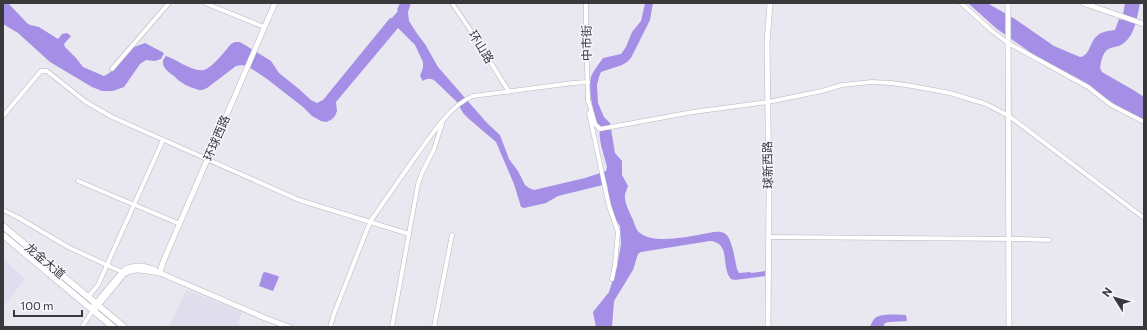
<svg xmlns="http://www.w3.org/2000/svg" width="1147" height="330" font-family="Commissioner,'Noto Sans SC',sans-serif">
	<style>
		.built { fill: #e0dded }
		.water { fill: #a58fe6 }
		.lines { fill: none; stroke-linecap: round; stroke-linejoin: round }
		.minor-casing { stroke: #b7b6be; stroke-width: 5 }
		.tertiary-casing { stroke: #b7b6be; stroke-width: 6 }
		.primary-casing { stroke: #b7b6be; stroke-width: 7 }
		.minor { stroke: #fff; stroke-width: 4 }
		.tertiary { stroke: #fff; stroke-width: 5 }
		.primary { stroke: #fff; stroke-width: 6 }
		.labels { text-anchor: middle; stroke-width: 3; stroke-linejoin: round; paint-order: stroke }
		.street-label { font-size: 12px; fill: #39393c; stroke: #f7f5fd }
	</style>
	<rect width="100%" height="100%" fill="#e9e8f0"/>
	<g class="built">
		<polygon points="3,259 25,279 3,307"/>
		<polygon points="186,290 242,312 237,324 243,327 169,327"/>
	</g>
	<g class="water">
		<path d="M3,3H8L27,23L30,25L39,27L58,39L62,34L67,33L71,36L64,44L65,47L76,58L83,67L104,76C116,71 120,59 129,50C133,47 140,45 145,43L164,53L161,59L155,61L146,60L140,64L124,87L113,91H102L92,87L50,62L18,33L3,24Z"/>
		<path d="M400,3H411L408,12L409,21L418,35L425,44L438,67L487,123L500,135L509,159L518,171L525,185L529,188L534,190L585,178L606,171L607,167C604,154 598,141 600,127C593,120 588,87 591,77C593,71 599,64 603,58L621,54L626,47L632,32L641,21L645,3H653L650,20L631,58L627,62L622,65L601,72L599,77L597,85L598,103L604,117L610,123L615,153L622,161V175L628,186C627,189 626,191 625,194C624,203 630,213 633,220C635,225 636,230 640,233C652,244 688,237 703,234C709,233 718,230 724,233C732,236 735,261 737,269L739,273L750,272L751,273L765,271V276L735,280L731,279C720,267 732,243 710,241L641,252L638,254L633,270L614,301L612,327H596L593,312L609,292L617,267L621,244L620,226L615,218L609,200L607,184L558,196L546,203L524,208L521,207L514,184L496,142L469,119L463,113L457,102L435,81C431,78 427,78 423,81L420,76L423,68V62L415,45L398,28L336,102L337,111L335,116L331,120L326,122L321,121L312,116L303,107L267,79L252,69L243,65L236,66L207,88L202,90H199C193,88 186,86 181,82C177,80 175,76 171,74C165,69 159,63 166,56C175,59 181,64 189,67C193,69 200,71 204,70C213,67 225,51 231,44L235,42H240L271,61L279,73L299,89L311,100L317,103L323,100L390,18H392L398,11L397,10Z"/>
		<path d="M968,3H987L1015,19L1054,46L1080,57C1090,56 1090,41 1097,36C1102,31 1109,31 1115,30L1119,19L1122,20L1125,3H1140C1138,13 1135,32 1128,39C1115,55 1105,37 1100,68L1102,72L1135,91L1144,97V120L1116,105L1104,97L1090,85L1034,55L997,29Z"/>
		<polygon points="265,272 278,276 279,277 273,291 259,286 263,273"/>
		<path d="M906,315L907,321L889,322L885,323L883,327H870C871,324 873,320 875,318C882,313 899,315 906,315Z"/>
	</g>
	<g class="lines">
		<defs>
			<g id="minor">
				<polyline points="205,3 264,27"/>
				<polyline points="452,3 473,34 509,92"/>
				<polyline points="586,3 586,31 588,101"/>
				<polyline points="961,3 992,31 1008,43 1088,87 1111,105 1144,122"/>
				<polyline points="112,69 169,3"/>
				<polyline points="588,99 595,124 600,129 693,112 768,102 822,91 842,85 872,82 891,83 912,86 950,93 986,104 1009,116 1144,218"/>
				<polyline points="589,113 609,206 618,232 615,265 612,279"/>
				<polyline points="3,116 41,71 47,71 86,102 112,117 299,200 409,234"/>
				<polyline points="78,181 180,224"/>
				<polyline points="3,210 19,218 68,247 122,272"/>
				<polyline points="769,237 1020,239 1049,240"/>
				<polyline points="88,297 98,285 163,140"/>
				<polyline points="82,327 93,310"/>
				<path d="M330,327L334,314L368,227L372,219C385,200 398,182 411,163C427,142 448,106 473,96L573,83L588,82"/>
				<polyline points="392,327 418,184 422,173 434,149 442,124"/>
				<polyline points="434,327 452,235"/>
			</g>
			<g id="tertiary">
				<polyline points="1008,3 1009,327"/>
				<polyline points="1083,3 1144,24"/>
				<polyline points="160,273 163,262 275,3"/>
				<path d="M96,308L124,274C136,266 146,272 159,273"/>
				<polyline points="91,309 122,272 127,268 136,266 142,266 153,269 160,273 265,318 289,327"/>
				<polyline points="768,327 769,197 767,43 770,3"/>
			</g>
			<g id="primary">
				<polyline points="3,226 124,327"/>
				<polyline points="3,235 113,327"/>
			</g>
		</defs>
		<use href="#minor" class="minor-casing"/>
		<use href="#tertiary" class="tertiary-casing"/>
		<use href="#primary" class="primary-casing"/>
		<use href="#minor" class="minor"/>
		<use href="#tertiary" class="tertiary"/>
		<use href="#primary" class="primary"/>
	</g>
	<g class="labels">
		<g class="street-label">
			<text transform="translate(587 43) rotate(-91)" y="4">中市街</text>
			<text transform="translate(481 47) rotate(58)" y="4">环山路</text>
			<text transform="translate(217 138) rotate(-67)" y="4">环球西路</text>
			<text transform="translate(768 165) rotate(-91)" y="4">球新西路</text>
			<text transform="translate(45 261) rotate(40)" y="4">龙金大道</text>
		</g>
	</g>
	<rect width="1147" height="330" fill="none" stroke="#39393c" stroke-width="8"/>
	<g transform="translate(1115 298) rotate(307)" stroke="#f7f5fd" stroke-width="3" paint-order="stroke">
	<path d="M0-3L7 15L0 10L-7 15Z" fill="#39393c"/>
	<text y="-6" font-size="11" font-weight="bold" text-anchor="middle" fill="#39393c">N</text>
	</g>
	<path d="M14 310v6h68v-6" fill="none" stroke="#39393c" stroke-width="2"/>
	<text x="20" y="310" font-size="12" fill="#39393c" stroke="#f7f5fd" stroke-width="3" paint-order="stroke">100 m</text>
</svg>
